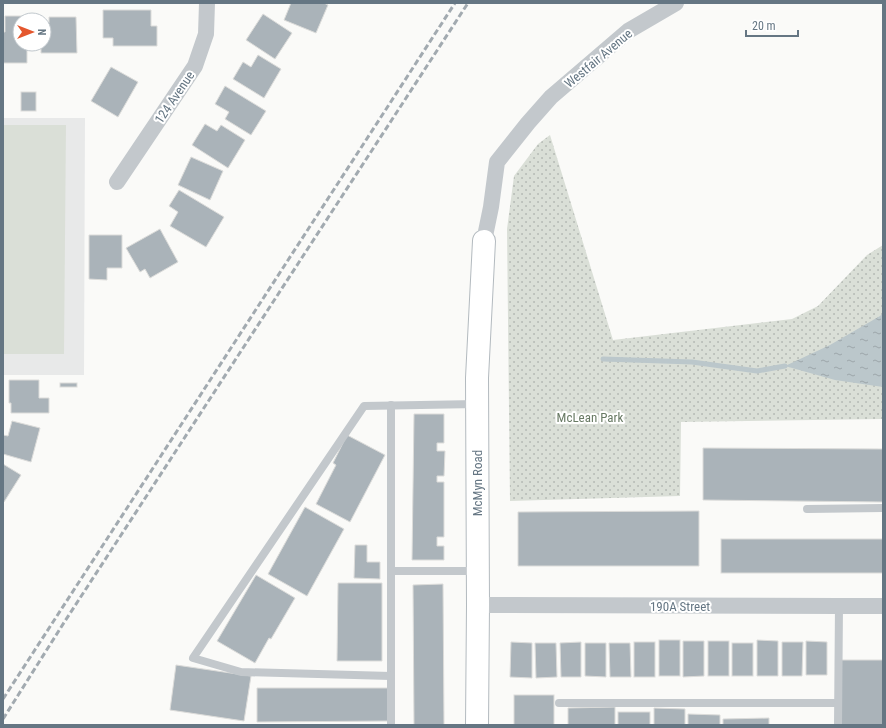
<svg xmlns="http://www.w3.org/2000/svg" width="886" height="728" font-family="'Roboto Condensed',sans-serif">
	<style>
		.built { fill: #e8e9e9 }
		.grass { fill: #dadfd7 }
		.park { fill: url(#park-dots) }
		.water { fill: url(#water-ripples) }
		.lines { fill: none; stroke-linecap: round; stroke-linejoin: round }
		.stream { stroke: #bbc7cb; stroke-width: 5 }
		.building { fill: #aab3b9; stroke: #dcdcda }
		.secondary-casing { stroke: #b3babf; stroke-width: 24 }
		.lane { stroke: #c3c8cc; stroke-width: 8 }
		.street { stroke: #c3c8cc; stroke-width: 16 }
		.secondary { stroke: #fff; stroke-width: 22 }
		.rail { stroke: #a2aab0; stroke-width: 3; stroke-dasharray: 6 3; stroke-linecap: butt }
		.labels { text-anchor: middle; stroke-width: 4; stroke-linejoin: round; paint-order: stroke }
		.street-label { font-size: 13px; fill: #657683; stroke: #fff }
		.park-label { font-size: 13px; fill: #687a64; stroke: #fff }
	</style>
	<defs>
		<pattern id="park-dots" width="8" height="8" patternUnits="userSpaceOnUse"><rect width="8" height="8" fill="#dadfd7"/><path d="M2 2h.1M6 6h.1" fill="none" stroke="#b4b9b4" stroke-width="1.8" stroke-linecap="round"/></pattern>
		<pattern id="water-ripples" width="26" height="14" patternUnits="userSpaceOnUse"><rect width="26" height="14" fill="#bbc7cb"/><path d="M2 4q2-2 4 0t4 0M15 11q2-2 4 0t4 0" fill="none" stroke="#9ca6aa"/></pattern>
	</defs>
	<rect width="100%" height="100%" fill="#fafaf8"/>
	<polygon class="built" points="3,118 85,118 84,375 3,375"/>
	<polygon class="grass" points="3,125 66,125 64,354 3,354"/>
	<polygon class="park" points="550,135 613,340 792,319 818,306 867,255 883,245 883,419 681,422 680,496 510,501 507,229 514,176 538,144"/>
	<polygon class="water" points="883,313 883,387 835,380 785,366 830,345 880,316"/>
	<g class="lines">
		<polyline class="stream" points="603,359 692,362 757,371 785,366"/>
	</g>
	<g class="building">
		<polygon points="291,3 324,3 328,5 316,33 284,20"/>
		<polygon points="103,10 151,10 151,26 157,26 157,46 113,46 113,38 103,38"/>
		<polygon points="263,14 292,33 275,59 246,40"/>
		<polygon points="5,16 33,16 33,20 20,20 20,44 33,44 33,50 27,50 27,63 3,63 3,32 5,32"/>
		<polygon points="49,17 76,17 77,53 41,53 41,44 44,44 44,23 49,23"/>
		<polygon points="258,55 281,69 264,98 233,79 243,62 251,67"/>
		<polygon points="111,67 138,82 118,117 91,101"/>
		<polygon points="225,86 266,111 251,135 225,119 229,112 215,104"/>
		<rect x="21" y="92" width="15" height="19"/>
		<polygon points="205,124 217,131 221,125 245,140 228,168 192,145"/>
		<polygon points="191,157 223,171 210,200 178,185"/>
		<polygon points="179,190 224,217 206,247 170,226 178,212 169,206"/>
		<polygon points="160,229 178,262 150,278 145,269 140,272 126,248"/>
		<polygon points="89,235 122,235 122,268 107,268 107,280 89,279"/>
		<polygon points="9,380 39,380 39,398 49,398 49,413 11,413 11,403 9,403"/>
		<rect x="60" y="383" width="17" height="4"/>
		<polygon points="414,414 444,414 444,443 437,443 437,451 445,451 444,476 437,476 437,482 444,482 444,537 437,537 437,546 444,546 444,560 412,560"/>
		<polygon points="12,421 40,428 31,462 3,454 3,435 8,436"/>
		<polygon points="347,435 385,455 350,522 316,504 336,465 333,463"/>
		<polygon points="703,448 883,449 883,502 703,500"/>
		<polygon points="3,464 21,475 4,502 3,502"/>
		<polygon points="305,507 344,529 307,596 268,574"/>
		<polygon points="699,511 699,566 518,566 518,512"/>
		<rect x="721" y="539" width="162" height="34"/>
		<polygon points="355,545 367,545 367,562 380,562 380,579 354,578"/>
		<polygon points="256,575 295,598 271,639 269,638 255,663 217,641"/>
		<polygon points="338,583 382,583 382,661 337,661"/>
		<polygon points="443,584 444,725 414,725 413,585"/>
		<rect x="659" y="640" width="21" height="36"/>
		<polygon points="757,640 778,641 778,676 757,676"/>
		<polygon points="683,641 704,641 704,676 683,677"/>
		<rect x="708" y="641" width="21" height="35"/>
		<polygon points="806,641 827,642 827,675 806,675"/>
		<polygon points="511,642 532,643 532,678 510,677"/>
		<polygon points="581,642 581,677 561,677 560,643"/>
		<rect x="634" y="642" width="21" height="35"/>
		<polygon points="782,642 803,642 802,676 782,676"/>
		<polygon points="535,643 556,643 557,677 536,678"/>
		<polygon points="585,643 606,643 606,677 585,676"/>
		<polygon points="609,643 630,643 631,677 610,677"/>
		<rect x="732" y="643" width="21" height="33"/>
		<rect x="841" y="660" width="42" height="65"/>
		<polygon points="176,665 251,676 244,721 170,710"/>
		<polygon points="257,688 388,688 388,721 257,722"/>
		<rect x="514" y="695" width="40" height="30"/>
		<polygon points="615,707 615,725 568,725 568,708"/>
		<polygon points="654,708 685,709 685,725 654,725"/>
		<rect x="618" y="712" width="32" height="13"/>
		<polygon points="688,714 720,715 720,725 688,725"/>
		<polygon points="769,718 769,725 723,725 723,719"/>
	</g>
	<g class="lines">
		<defs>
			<polyline id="secondary" points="477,725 478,605 477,378 484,241"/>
		</defs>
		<use href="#secondary" class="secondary-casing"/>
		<g class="lane">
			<polyline points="391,405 391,725"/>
			<polyline points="807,509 883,508"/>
			<polyline points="391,571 478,571"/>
			<polyline points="391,676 241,672 193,658 364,406 477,404"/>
			<polyline points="559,703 838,703"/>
			<polyline points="838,725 839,606"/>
		</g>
		<g class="street">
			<polyline points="117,182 195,66 206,34 207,3"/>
			<polyline points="484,241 491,207 497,162 528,123 551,97 628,31 676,3"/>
			<polyline points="478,605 839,606 883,606"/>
		</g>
		<use href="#secondary" class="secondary"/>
		<g class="rail">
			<polyline points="3,699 455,3"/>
			<polyline points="3,719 65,621 468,3"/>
		</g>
	</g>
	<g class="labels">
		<g class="street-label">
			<text transform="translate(598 58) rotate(-40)" y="5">Westfair Avenue</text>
			<text transform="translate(174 97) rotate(-56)" y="5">124 Avenue</text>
			<text transform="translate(477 483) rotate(-90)" y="5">McMyn Road</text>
			<text x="680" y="611">190A Street</text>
		</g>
		<g class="park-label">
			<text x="590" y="422">McLean Park</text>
		</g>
	</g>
	<rect width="886" height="728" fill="none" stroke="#657683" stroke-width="8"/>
	<g transform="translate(32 32) rotate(90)"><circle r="19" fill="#ffffff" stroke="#c1c8cd"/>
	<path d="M0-3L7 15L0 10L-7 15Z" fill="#e4572e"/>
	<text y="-6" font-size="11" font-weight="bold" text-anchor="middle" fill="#657683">N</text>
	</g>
	<path d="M746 30v6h52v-6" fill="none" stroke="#657683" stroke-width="2"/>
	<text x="752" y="30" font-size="12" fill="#657683" stroke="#ffffff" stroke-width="3" paint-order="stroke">20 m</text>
</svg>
